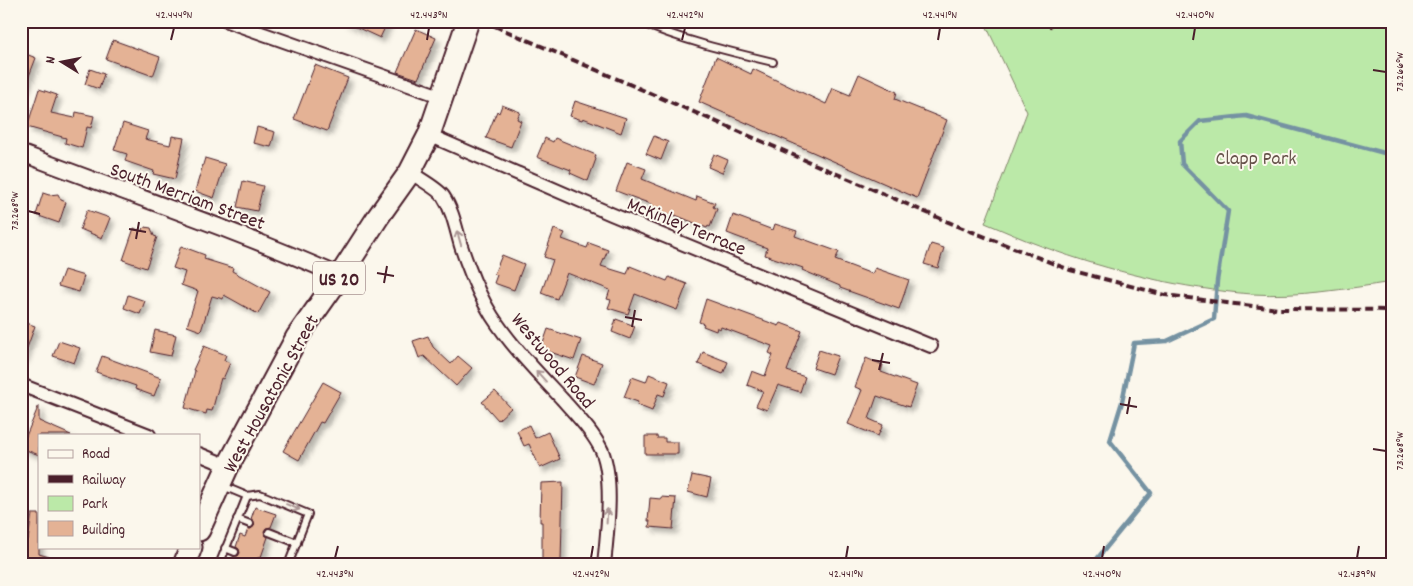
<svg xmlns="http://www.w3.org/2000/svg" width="1413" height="586" font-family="Dekko,sans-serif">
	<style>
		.green { fill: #bbe9a8; stroke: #82846a }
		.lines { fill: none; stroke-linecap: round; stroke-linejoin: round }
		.stream { stroke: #7592a2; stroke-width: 4.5 }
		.building { fill: #e4b295; stroke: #4a1f2b; filter: url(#shadow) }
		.service-casing { stroke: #4a1f2b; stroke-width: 10 }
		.minor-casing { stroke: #4a1f2b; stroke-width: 16 }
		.tertiary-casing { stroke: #4a1f2b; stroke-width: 19 }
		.trunk-casing { stroke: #4a1f2b; stroke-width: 25 }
		.path { stroke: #4a1f2b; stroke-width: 2.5; stroke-dasharray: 5 4; stroke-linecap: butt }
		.service { stroke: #fbf7ec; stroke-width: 6 }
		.minor { stroke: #fbf7ec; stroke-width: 12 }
		.tertiary { stroke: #fbf7ec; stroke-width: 15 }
		.trunk { stroke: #fbf7ec; stroke-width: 21 }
		.rail { stroke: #4a1f2b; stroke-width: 4; stroke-dasharray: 8 4; stroke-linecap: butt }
		.oneway { stroke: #ab9695 }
		.ticks { fill: none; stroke: #4a1f2b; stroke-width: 2 }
		.labels { text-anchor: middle; stroke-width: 4; stroke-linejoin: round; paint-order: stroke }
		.shield { fill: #fbf7ec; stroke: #7f6065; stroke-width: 1 }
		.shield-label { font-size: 19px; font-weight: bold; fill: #4a1f2b }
		.park-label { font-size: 20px; fill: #66524a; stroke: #fbf7ec }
		.street-label { font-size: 20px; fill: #4a1f2b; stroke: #fbf7ec }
		.neatline { fill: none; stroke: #4a1f2b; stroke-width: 2 }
		.ticks-label { font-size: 12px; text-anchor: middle; fill: #4a1f2b }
	</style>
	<defs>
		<filter id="shadow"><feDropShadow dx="4.5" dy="4.5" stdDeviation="2.5" flood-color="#0004"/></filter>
	</defs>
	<rect width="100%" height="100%" fill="#fbf7ec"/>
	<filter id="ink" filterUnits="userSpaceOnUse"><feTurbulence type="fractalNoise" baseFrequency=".02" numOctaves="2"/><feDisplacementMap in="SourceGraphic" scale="10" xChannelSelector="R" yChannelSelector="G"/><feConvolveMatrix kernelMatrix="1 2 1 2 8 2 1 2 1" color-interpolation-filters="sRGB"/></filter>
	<g filter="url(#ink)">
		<path class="green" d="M984,21H1392V282C1345,289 1299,297 1252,294C1183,289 1109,271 1044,247C1024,240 1005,231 985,223L1027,112Z"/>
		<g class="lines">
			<polyline class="stream" points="1092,565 1151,493 1110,441 1122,402 1134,343 1167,341 1214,319 1217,281 1228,211 1182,164 1180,141 1200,121 1246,116 1388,154 1392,153"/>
		</g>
		<g class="building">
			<polygon points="343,21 388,21 380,38"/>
			<polygon points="416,29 436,38 418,79 397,72"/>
			<polygon points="113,40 160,57 153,76 106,59"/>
			<polygon points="21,52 36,58 22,94 21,94"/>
			<polygon points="716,57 751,74 753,69 826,104 833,88 850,95 859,74 897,92 895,99 947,120 917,198 699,102"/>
			<polygon points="315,65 348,78 327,131 294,119"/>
			<polygon points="90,69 104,74 99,89 85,84"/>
			<polygon points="39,89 57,95 51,113 75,118 76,112 94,116 91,128 87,127 82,148 65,143 66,138 27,127"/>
			<polygon points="575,101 626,118 621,133 583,118 582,120 570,116"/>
			<polygon points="502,105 520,112 517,119 521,121 511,147 486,138 497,111 499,113"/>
			<polygon points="123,123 148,131 145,139 170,145 172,136 184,138 175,179 153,174 154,171 125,161 127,154 114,150"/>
			<polygon points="257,127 275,132 271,147 253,143"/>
			<polygon points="654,136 668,142 661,160 646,154"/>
			<polygon points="545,138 553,142 555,138 596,155 595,158 596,159 588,181 570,173 571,170 537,157"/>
			<polygon points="714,154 728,160 722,173 708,167"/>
			<polygon points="205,158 225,164 214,198 195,191"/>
			<polygon points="627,162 646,169 642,179 696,201 697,196 715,203 713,207 717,209 710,227 708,226 707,228 675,215 675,217 650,207 651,204 616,191"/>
			<polygon points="243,181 263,186 257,211 237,207"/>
			<polygon points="43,193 49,195 58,194 61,200 66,202 59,223 36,215"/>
			<polygon points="87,210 110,218 102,238 80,229"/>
			<polygon points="733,215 773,230 775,224 797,231 795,236 839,252 835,260 872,274 875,268 909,280 899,309 840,288 840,286 802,270 803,268 765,255 767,248 727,233"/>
			<polygon points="145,227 151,228 154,236 157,237 146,268 123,260 134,228 141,231"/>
			<polygon points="554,229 565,233 562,239 587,248 589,243 608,250 601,266 627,274 630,266 667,281 669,277 687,284 677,310 635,294 628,314 608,308 611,300 607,299 610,290 567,273 557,299 541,293 553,260 544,257"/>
			<polygon points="931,244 944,248 938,268 924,264"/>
			<polygon points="181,246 205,255 204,259 233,268 232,271 270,292 258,314 224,295 223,299 212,296 201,331 187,326 198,291 181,285 185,272 173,268"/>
			<polygon points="502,255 524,264 514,290 494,283 497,275 494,274"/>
			<polygon points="64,270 84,276 79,292 58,286"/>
			<polygon points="128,295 145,301 140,314 124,308"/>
			<polygon points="706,299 779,326 781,323 802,331 787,371 805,377 800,392 778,385 767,410 756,406 763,391 747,385 752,371 765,376 773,355 769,353 772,346 721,327 720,329 717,327 716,331 703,326 704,324 699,322"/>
			<polygon points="616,319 635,326 630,339 612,332"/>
			<polygon points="21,321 35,326 23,359 21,359"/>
			<polygon points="548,329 581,340 574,360 541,349"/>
			<polygon points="155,330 176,335 171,356 150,352"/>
			<polygon points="428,336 433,347 451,364 458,356 472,368 456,386 424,356 419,358 413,341"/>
			<polygon points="59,341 80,348 74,363 53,356"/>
			<polygon points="204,346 226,355 224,360 230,363 223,379 221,378 212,411 207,410 206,414 185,408 195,371 193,370"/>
			<polygon points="819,350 838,356 831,374 813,368"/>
			<polygon points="703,352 728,362 723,374 698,364"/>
			<polygon points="102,356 161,378 154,396 135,389 136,386 96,372"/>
			<polygon points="583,356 602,363 594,384 575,377"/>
			<polygon points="866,358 883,365 881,372 917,385 909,407 877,396 869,419 883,425 878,436 848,424 862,390 855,387"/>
			<polygon points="649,374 669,382 664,396 658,394 652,411 637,405 638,402 624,397 632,377 646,382"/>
			<polygon points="323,382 341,392 323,423 320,422 299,460 283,451"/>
			<polygon points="495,391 511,408 498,420 482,402"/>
			<polygon points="39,405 39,421 71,435 39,435 39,455 21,448"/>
			<polygon points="529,425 535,438 548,432 560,459 540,468 529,444 524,446 517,431"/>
			<polygon points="645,436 657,436 657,438 665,438 665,442 678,442 678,454 645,454"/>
			<polygon points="692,475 711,479 707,497 688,492"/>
			<polygon points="563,482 561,561 542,562 542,522 540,522 541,483"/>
			<polygon points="661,497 676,498 673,529 649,527 650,521 648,521 650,498 661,499"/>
			<polygon points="255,507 276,514 271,527 266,528 264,531 265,535 268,537 261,557 256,560 256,565 239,565 231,562 233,557 238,556 240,553 239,549 236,547 240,535 245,537 248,529 251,529 254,526 254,521 251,519"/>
			<polygon points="32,514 39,514 39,554 63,561 62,565 23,565 26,555 21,554 21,537 28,540"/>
		</g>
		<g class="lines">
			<defs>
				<g id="service">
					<path d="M637,21C681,40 727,51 773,62"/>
					<polyline points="223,486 247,496 260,494 308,514 288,565"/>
					<polyline points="237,519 250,524"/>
					<polyline points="269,532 297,543"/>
					<polyline points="225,548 235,552"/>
					<polyline points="260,562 267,565"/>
					<polyline points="219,565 247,496"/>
				</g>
				<g id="minor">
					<polyline points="227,21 443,97"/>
					<polyline points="429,135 611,214 931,346"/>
					<path d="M410,172C418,178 437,188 443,196C453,211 456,229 461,246C469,270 478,294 492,316C512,347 538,373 563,400C577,416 593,432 602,451C614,480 607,534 604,565"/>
					<polyline points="21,385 149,435"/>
					<polyline points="199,454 228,466"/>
				</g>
				<path id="tertiary" d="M21,153C128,194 236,230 340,276"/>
				<g id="trunk">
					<polyline points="199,530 228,466 297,337 340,276 378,217 410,172 429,135 468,21"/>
					<polyline points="184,565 191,547"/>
				</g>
			</defs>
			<use href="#service" class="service-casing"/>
			<use href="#minor" class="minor-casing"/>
			<use href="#tertiary" class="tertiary-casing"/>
			<use href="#trunk" class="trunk-casing"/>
			<polyline class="path" points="1050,28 1051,21"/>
			<use href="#service" class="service"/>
			<use href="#minor" class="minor"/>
			<use href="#tertiary" class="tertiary"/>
			<use href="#trunk" class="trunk"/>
			<polyline class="rail" points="483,21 960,227 1070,270 1165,295 1227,303 1278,309 1392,310"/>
		</g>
		<defs><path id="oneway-shaft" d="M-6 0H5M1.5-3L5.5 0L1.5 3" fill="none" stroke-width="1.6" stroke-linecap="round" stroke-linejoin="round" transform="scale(1.25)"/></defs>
		<g class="oneway">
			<use href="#oneway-shaft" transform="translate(459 238) rotate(-106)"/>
			<use href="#oneway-shaft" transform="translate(541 376) rotate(-132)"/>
			<use href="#oneway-shaft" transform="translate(293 507) rotate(22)"/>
			<use href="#oneway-shaft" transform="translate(607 516) rotate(-87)"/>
		</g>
	</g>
	<path class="ticks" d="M171,40L174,28M427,40L429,28M682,40L685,28M938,40L940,28M1193,40L1195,28M1373,70L1386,72M28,211L40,214M129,229L146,232M136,239L139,222M377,273L394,276M384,283L387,266M625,317L642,320M632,327L635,310M872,360L890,363M879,370L883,353M1120,404L1137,407M1127,414L1130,397M1373,449L1386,451M335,558L338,546M591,558L593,546M846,558L848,546M1102,558L1104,546M1357,558L1359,546"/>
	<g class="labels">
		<rect class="shield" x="313" y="261.5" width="52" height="33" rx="4"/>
		<g class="shield-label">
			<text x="339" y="285">US 20</text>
		</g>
		<g class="park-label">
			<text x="1256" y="164">Clapp Park</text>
		</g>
		<g class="street-label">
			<text transform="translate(188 195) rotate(20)" y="7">South Merriam Street</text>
			<text transform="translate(687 225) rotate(22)" y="7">McKinley Terrace</text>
			<text transform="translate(554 360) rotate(50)" y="7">Westwood Road</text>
			<text transform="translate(270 393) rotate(-61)" y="7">West Housatonic Street</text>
		</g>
	</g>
	<rect width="1413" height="586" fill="none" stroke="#fbf7ec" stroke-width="55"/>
	<rect x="38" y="434" width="162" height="115" fill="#fbf7ec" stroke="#b4a19f"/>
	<rect x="48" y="450" width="25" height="8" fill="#fbf7ec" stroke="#b4a19f"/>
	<text x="82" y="458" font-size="15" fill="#4a1f2b">Road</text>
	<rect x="48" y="475" width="25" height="8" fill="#4a1f2b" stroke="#b4a19f"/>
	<text x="82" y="484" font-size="15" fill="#4a1f2b">Railway</text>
	<rect x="48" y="496" width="25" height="15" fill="#bbe9a8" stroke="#b4a19f"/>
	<text x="82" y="508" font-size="15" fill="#4a1f2b">Park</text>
	<rect x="48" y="521" width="25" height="15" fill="#e4b295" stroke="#b4a19f"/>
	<text x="82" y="534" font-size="15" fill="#4a1f2b">Building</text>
	<g transform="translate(62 62) rotate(280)" stroke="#fbf7ec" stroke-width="4" paint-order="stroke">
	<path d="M0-4L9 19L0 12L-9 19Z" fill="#4a1f2b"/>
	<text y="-8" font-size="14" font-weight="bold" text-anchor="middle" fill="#4a1f2b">N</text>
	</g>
	<rect x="28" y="28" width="1358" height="530" class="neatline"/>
	<g class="ticks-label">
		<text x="174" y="18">42.444°N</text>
		<text x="429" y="18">42.443°N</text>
		<text x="685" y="18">42.442°N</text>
		<text x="940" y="18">42.441°N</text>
		<text x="1195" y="18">42.440°N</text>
		<text transform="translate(1399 72) rotate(-90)" y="4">73.266°W</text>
		<text transform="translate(14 211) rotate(-90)" y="4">73.268°W</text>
		<text transform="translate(1399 451) rotate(-90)" y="4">73.268°W</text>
		<text x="335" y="577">42.443°N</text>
		<text x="591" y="577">42.442°N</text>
		<text x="846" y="577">42.441°N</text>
		<text x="1102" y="577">42.440°N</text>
		<text x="1357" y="577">42.439°N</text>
	</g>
</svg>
